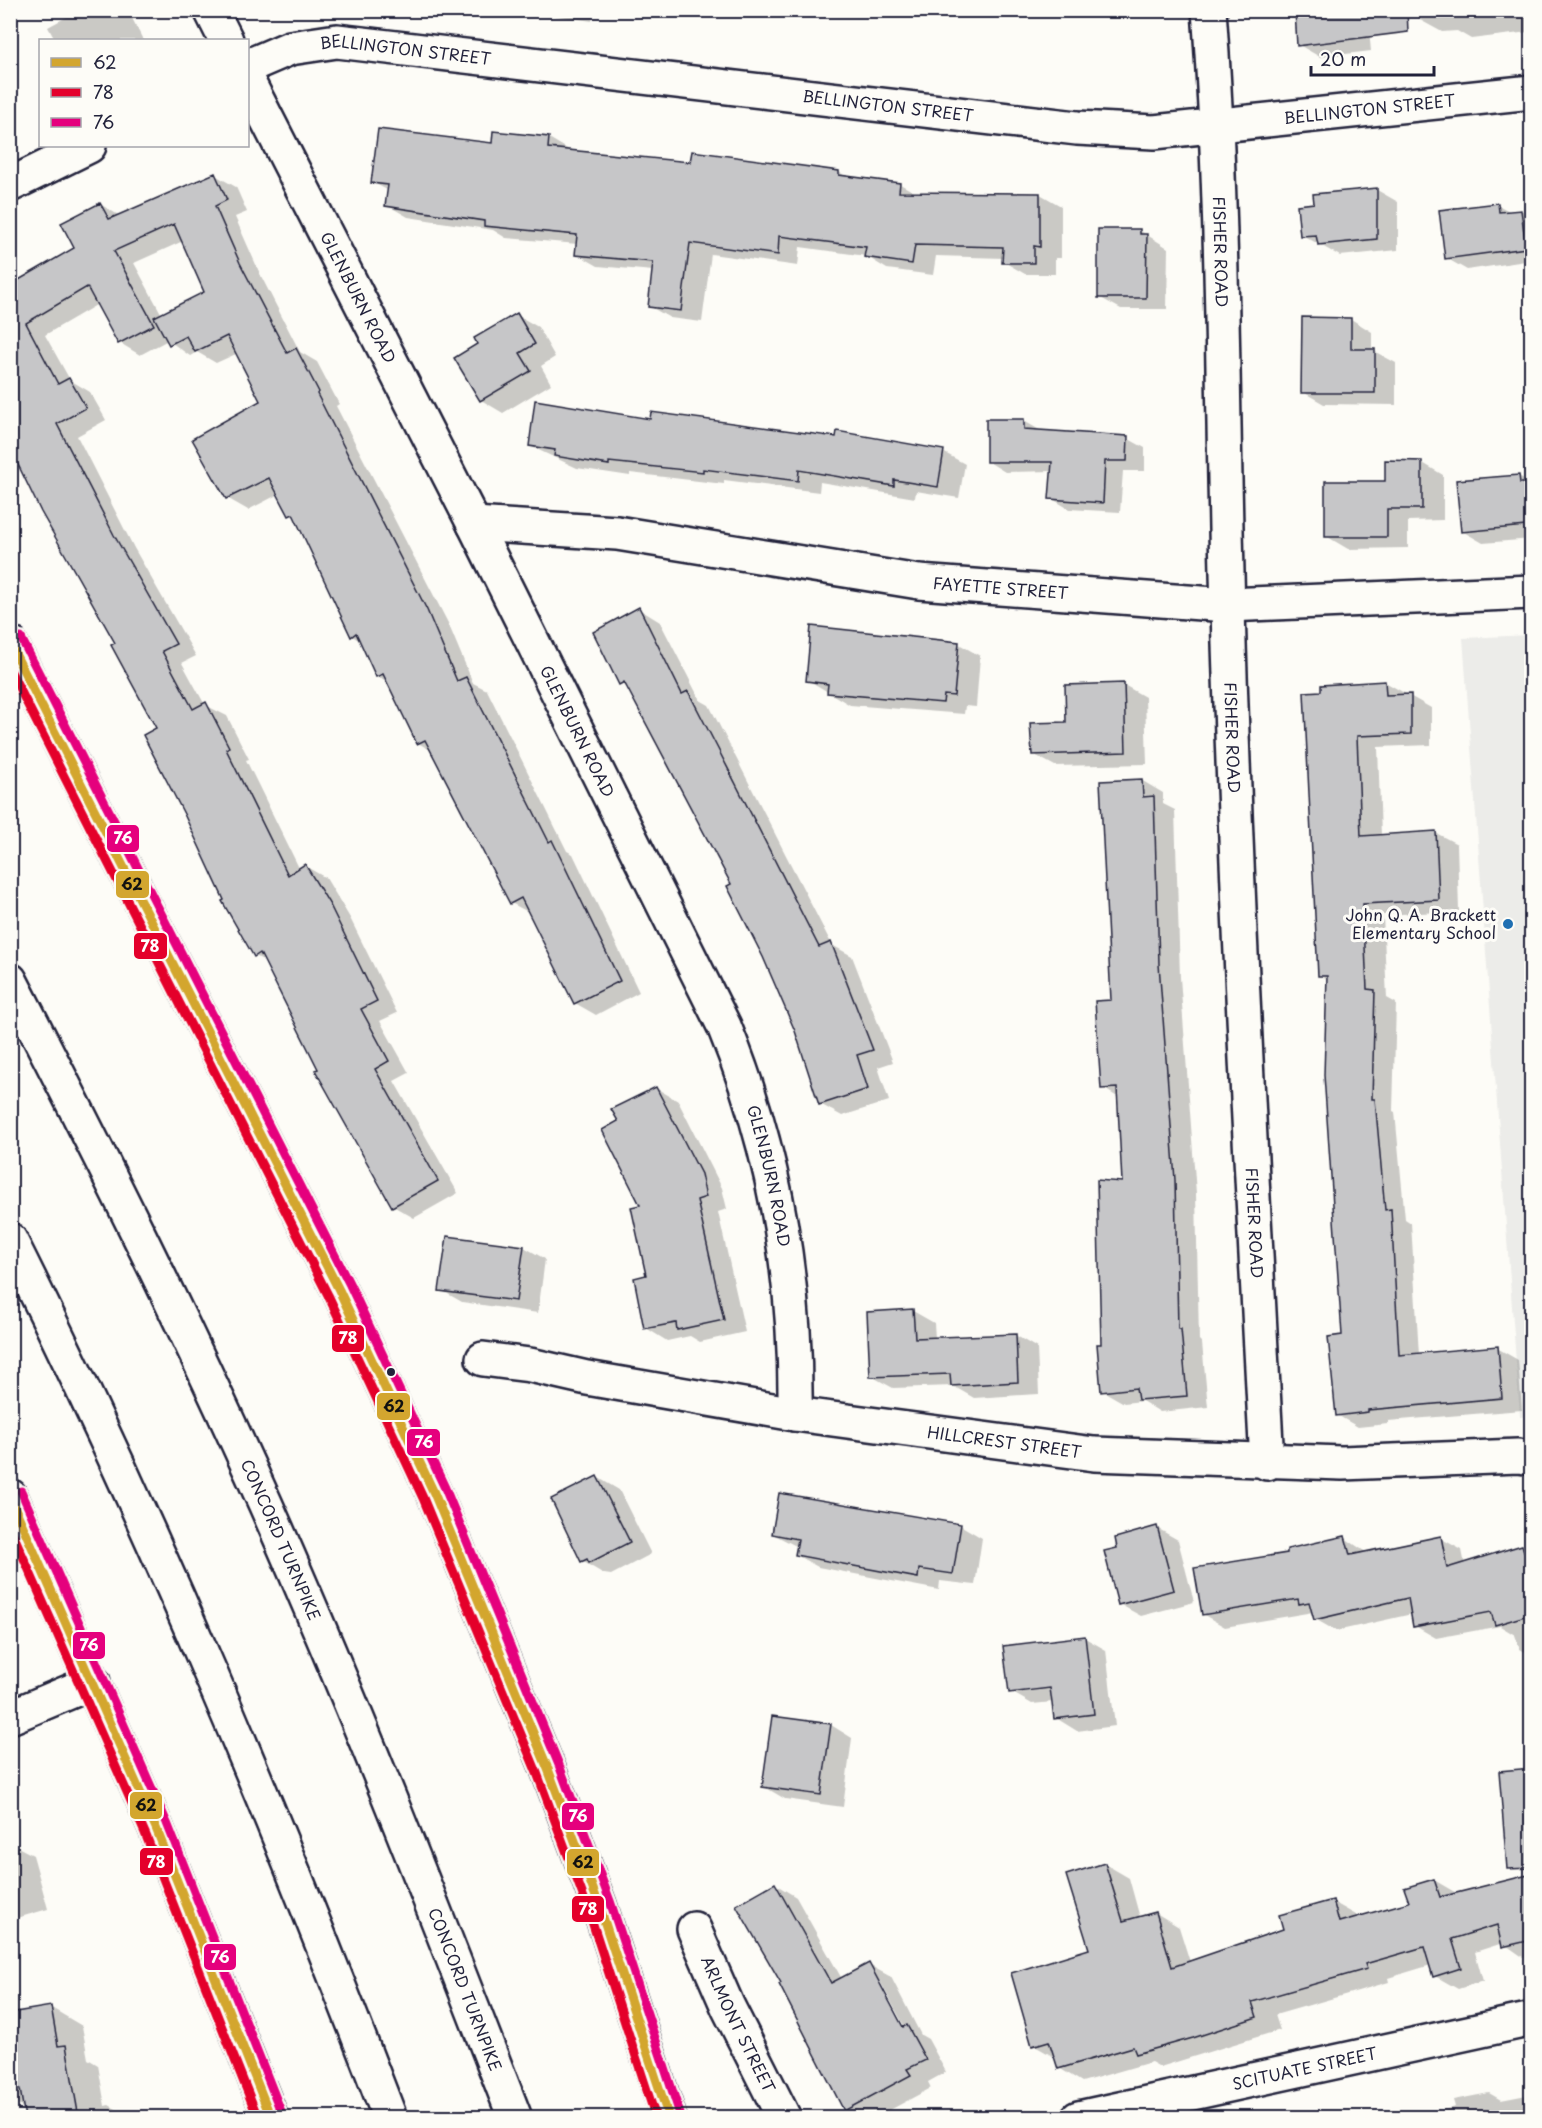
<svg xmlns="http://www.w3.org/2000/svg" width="1542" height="2128" font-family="'Playpen Sans',sans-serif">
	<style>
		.built { fill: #ecece9 }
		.shadow { fill: #0003; fill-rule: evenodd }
		.building { fill: #c6c6c8; stroke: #22223b; stroke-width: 1.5 }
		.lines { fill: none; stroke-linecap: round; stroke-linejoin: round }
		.minor-casing { stroke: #22223b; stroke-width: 38 }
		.secondary-casing { stroke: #22223b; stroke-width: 38 }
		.motorway-casing { stroke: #22223b; stroke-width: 38 }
		.minor { stroke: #fdfcf7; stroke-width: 33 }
		.secondary { stroke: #fdfcf7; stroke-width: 33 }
		.motorway { stroke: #fdfcf7; stroke-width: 33 }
		.bus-1-casing { stroke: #fdfcf7; stroke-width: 14 }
		.bus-2-casing { stroke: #fdfcf7; stroke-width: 14 }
		.bus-3-casing { stroke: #fdfcf7; stroke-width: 14 }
		.bus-1 { stroke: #d3a62f; stroke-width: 9 }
		.bus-2 { stroke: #e4002b; stroke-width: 9 }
		.bus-3 { stroke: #e5007d; stroke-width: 9 }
		.poi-dot { fill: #1f6fb2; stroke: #fdfcf7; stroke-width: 2 }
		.bus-dot { fill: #22223b; stroke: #fdfcf7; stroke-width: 2 }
		.labels { text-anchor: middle; stroke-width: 6; stroke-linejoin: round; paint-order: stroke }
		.street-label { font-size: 16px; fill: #22223b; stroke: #fdfcf7 }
		.poi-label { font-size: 16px; fill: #22223b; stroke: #fdfcf7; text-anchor: end }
		.line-badge { stroke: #fdfcf7; stroke-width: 2 }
		.badge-label { font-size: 16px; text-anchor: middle; font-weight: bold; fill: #fff }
		.pale-badge-label { font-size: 16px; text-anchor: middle; font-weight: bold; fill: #111 }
	</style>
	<rect width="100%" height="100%" fill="#fdfcf7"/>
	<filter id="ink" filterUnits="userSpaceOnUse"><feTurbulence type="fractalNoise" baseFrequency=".0167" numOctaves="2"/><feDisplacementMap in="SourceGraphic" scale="12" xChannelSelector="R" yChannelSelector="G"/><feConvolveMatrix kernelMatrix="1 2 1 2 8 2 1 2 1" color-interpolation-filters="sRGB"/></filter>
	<g filter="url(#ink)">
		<polygon class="built" points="1531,635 1532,1416 1520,1417 1463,638"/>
		<g class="shadow">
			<polygon points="70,10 128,10 143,40 55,40 48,27 72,14"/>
			<polygon points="537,10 594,10 592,21 544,14"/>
			<polygon points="1294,10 1367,10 1371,51 1320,57 1299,45"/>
			<polygon points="1419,10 1532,10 1532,25 1529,26 1529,32 1471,39 1457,31 1442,32 1420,20"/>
			<polygon points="549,138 569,150 691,163 839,172 848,178 900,184 916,193 1040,194 1061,206 1061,258 1055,258 1055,274 1025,274 1004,262 1004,258 936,256 933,275 887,269 866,256 800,247 798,266 711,254 702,322 670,318 649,306 653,271 598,266 577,254 578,244 506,238 493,230 408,217 387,205 389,191 372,182 493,145"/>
			<path d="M215,175L236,187L247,212L235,217L261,276L300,352L317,362L339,404L336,406L448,623L473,683L487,690L567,851L573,854L639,992L596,1015L575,1003L530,913L511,903L432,751L418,743L390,683L377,676L362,642L352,636L297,518L291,515L279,494L248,510L227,498L262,401L238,353L216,363L197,352L190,356L168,340L140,355L120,343L98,304L45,335L70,380L90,392L106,420L77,436L134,548L196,656L182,663L205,705L227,716L249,759L246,760L300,870L305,866L326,878L350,918L397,1013L380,1021L409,1073L394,1081L458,1193L414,1218L393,1206L320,1069L267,962L255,956L232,919L185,813L158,729L117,643L14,452L10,451V279L17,283L76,248L100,204L120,216ZM183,241L206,293L162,315L134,263Z"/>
			<polygon points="1377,190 1398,202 1398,250 1340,256 1302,235 1316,205"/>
			<polygon points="1498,205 1511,212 1532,210 1532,260 1467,270 1446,258"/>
			<polygon points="1139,230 1168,248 1167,309 1121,309 1099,297"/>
			<polygon points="517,315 538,327 555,357 541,366 551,384 503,413 481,400 456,359 479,345"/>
			<polygon points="1351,319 1372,332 1372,350 1396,363 1396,405 1324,404 1303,392"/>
			<polygon points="652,420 943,452 965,464 959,498 916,491 915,498 820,482 819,492 724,480 724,484 630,473 630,476 577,468 530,446"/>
			<polygon points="1024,421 1043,432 1127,438 1145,448 1145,471 1123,471 1120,512 1069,509 1051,498 1053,471 1005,472 987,461"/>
			<polygon points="1421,462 1443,475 1443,520 1408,521 1408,548 1348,549 1326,536 1386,482"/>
			<polygon points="1519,476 1532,484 1532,539 1483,543 1462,531"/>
			<polygon points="639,609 660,622 700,700 709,705 832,945 852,956 893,1062 878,1067 889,1101 842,1116 820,1104 796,1031 733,885 628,688 621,684 595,632"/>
			<polygon points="959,644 980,656 976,707 965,706 964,714 850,705 808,680"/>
			<polygon points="1385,682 1431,708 1431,745 1378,747 1381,836 1436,833 1457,844 1459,911 1383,915 1387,998 1396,1003 1393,1111 1395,1112 1405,1219 1411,1223 1419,1355 1497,1348 1518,1360 1522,1410 1388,1421 1388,1424 1358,1427 1337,1415 1344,1336 1328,980 1319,975 1306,693"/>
			<polygon points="1124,685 1145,697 1147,764 1055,766 1033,754 1068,723"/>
			<polygon points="1141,780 1163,793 1163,804 1175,810 1180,977 1196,1193 1199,1340 1202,1343 1208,1407 1160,1412 1142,1401 1124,1403 1103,1391 1103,1345 1123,1183 1119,1098 1103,1088"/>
			<polygon points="656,1088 678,1101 722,1188 727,1209 718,1212 745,1332 700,1342 690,1336 667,1341 646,1328 648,1276 642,1206 620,1122"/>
			<polygon points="524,1247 545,1259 538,1313 462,1302 441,1290"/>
			<polygon points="913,1311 934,1323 935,1338 1015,1335 1037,1348 1039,1394 974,1398 953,1386 893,1388 871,1376"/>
			<polygon points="597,1477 619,1490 651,1554 611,1575 604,1574 582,1561"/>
			<polygon points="960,1525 982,1538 975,1585 940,1581 939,1590 818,1567 796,1555 798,1547 773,1534"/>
			<polygon points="1157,1528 1178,1540 1194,1602 1141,1616 1119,1604 1119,1549"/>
			<polygon points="1345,1538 1367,1553 1440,1538 1462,1550 1465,1565 1522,1547 1532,1552 1532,1656 1520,1649 1515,1635 1500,1626 1436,1638 1415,1626 1412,1614 1336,1631 1315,1619 1313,1612 1225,1627 1204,1615 1289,1554"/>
			<polygon points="1085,1638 1106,1650 1115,1726 1077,1731 1056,1718 1053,1702 1032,1704 1011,1692"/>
			<polygon points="773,1717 831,1725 852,1738 843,1807 785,1799 763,1786"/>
			<polygon points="10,1843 33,1855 48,1909 10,1920"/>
			<polygon points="1105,1864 1129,1878 1140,1918 1156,1913 1179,1927 1190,1962 1285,1930 1333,1902 1356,1915 1357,1919 1411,1903 1434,1880 1458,1894 1532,1875 1532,1958 1527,1960 1503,1943 1475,1952 1483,1981 1458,1989 1435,1976 1431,1965 1388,1978 1389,1982 1275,2015 1280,2030 1160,2067 1151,2062 1082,2082 1059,2068 1056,2058 1033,2045 1091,1950"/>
			<path d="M775,1884L796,1897L842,1979L869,1965L891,1977L921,2035L928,2039L946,2072L928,2082L931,2088L875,2118H858L845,2110ZM877,1981H880L908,2033L905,2035Z"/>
			<polygon points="50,2007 82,2026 88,2059 98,2065 105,2106 109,2105 131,2118 27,2118 25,2109 10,2100 10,2058"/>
			<polygon points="1489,2093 1501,2100 1532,2094 1532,2118 1409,2118 1455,2107 1453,2100"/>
		</g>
		<g class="building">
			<polygon points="1295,10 1407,10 1408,32 1297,46"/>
			<polygon points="378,129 492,143 493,131 549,137 548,148 690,162 692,151 839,171 839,175 900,183 899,192 1040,193 1040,247 1034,246 1034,263 1002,263 1003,247 915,245 912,264 864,257 866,247 779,236 778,255 690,243 681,311 648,307 653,262 575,255 577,235 484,226 484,221 385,206 388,185 371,183"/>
			<polygon points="215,173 227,200 215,206 240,263 287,353 296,348 319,392 317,394 427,610 457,681 466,677 549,842 552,840 620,981 574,1004 521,898 510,904 425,740 417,744 383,674 376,677 356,633 351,637 293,514 289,516 269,478 226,499 192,439 260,401 227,336 195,352 186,336 169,345 154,317 204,292 174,224 114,251 154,325 118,344 87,287 26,323 58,384 69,378 86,408 57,424 114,535 176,644 162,651 193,709 206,702 229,747 226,749 288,875 305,864 330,905 377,1001 361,1009 389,1061 375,1069 438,1181 392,1207 315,1070 318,1069 260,953 254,957 222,901 224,900 184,814 143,735 156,728 111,645 115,643 41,512 10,448 10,285 74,248 61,223 100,203 109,219"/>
			<polygon points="1377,188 1377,239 1318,245 1316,235 1300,236 1297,205 1314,203 1313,194"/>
			<polygon points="1498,203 1499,212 1521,210 1526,248 1445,259 1439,210"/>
			<polygon points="1098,229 1140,229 1140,234 1147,234 1146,298 1098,298"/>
			<polygon points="517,313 535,344 520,353 531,371 480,401 454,358 477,344 474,338"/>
			<polygon points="1302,317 1351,318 1351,349 1375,349 1375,393 1301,393"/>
			<polygon points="535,400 650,419 651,412 836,437 837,431 944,450 938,487 894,480 894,486 799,470 798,481 703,469 703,472 609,462 609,465 554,456 555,450 529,446"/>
			<polygon points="986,419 1024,419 1024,429 1128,436 1127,461 1105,461 1103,503 1049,499 1052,462 986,462"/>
			<polygon points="1385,460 1422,461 1422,509 1387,509 1387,537 1325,537 1325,481 1385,481"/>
			<polygon points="1519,475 1520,483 1532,483 1532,519 1525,519 1526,526 1461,532 1456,480"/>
			<polygon points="639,607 682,694 688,691 718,749 819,947 831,942 873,1050 857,1055 868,1089 819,1105 795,1031 763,957 727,886 731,884 624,682 619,685 593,632"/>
			<polygon points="811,626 959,642 954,696 944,695 943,703 827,693 828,684 806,681"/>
			<polygon points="1385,681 1386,695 1411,694 1411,734 1357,736 1361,836 1436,831 1439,900 1363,904 1367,989 1375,990 1372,1099 1375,1099 1385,1210 1391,1209 1399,1355 1498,1346 1502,1398 1368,1410 1368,1412 1336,1416 1328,1337 1342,1335 1324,1075 1327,976 1318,976 1304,692 1321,691 1321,685"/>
			<polygon points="1124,683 1126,752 1032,755 1030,723 1066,722 1065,685"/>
			<polygon points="1142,779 1143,797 1154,796 1159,964 1175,1180 1178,1329 1181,1329 1187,1396 1138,1400 1136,1388 1101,1392 1097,1344 1101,1344 1097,1180 1122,1182 1117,1088 1101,1089 1095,1001 1111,1000 1100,781"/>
			<polygon points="656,1087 701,1174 706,1197 697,1200 724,1320 677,1330 676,1323 644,1329 634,1278 646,1275 631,1207 640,1205 602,1130 618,1121 611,1109"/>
			<polygon points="447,1236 524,1246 516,1301 439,1291"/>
			<polygon points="913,1309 915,1338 1016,1334 1018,1382 951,1386 950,1374 870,1377 867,1312"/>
			<polygon points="597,1476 630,1542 589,1563 587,1559 581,1562 551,1499"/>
			<polygon points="779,1493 961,1524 953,1574 919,1569 918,1578 795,1555 798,1539 772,1534"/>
			<polygon points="1157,1526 1174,1590 1118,1605 1104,1551 1117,1548 1115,1538"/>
			<polygon points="1345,1536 1350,1555 1441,1536 1447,1568 1522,1545 1532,1576 1532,1614 1495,1625 1491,1612 1413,1627 1408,1598 1314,1620 1309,1602 1299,1604 1298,1599 1202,1615 1194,1568 1287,1553 1287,1549"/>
			<polygon points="1085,1636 1094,1714 1054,1719 1050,1688 1009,1693 1003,1646"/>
			<polygon points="772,1716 831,1724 821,1795 762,1787"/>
			<polygon points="1532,1768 1532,1868 1507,1869 1499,1771"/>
			<polygon points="1105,1863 1123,1921 1156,1912 1172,1967 1283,1929 1279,1915 1333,1900 1339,1922 1409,1902 1404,1888 1434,1879 1440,1897 1532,1874 1532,1940 1502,1947 1497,1925 1452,1939 1461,1968 1433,1977 1424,1947 1365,1964 1367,1969 1252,2002 1257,2017 1193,2038 1136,2054 1133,2047 1058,2069 1049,2041 1032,2046 1011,1973 1089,1949 1066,1875"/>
			<polygon points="775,1883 831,1983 869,1963 903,2027 907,2025 926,2060 907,2069 911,2075 844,2111 779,1984 781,1983 736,1905"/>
			<polygon points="51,2006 58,2046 66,2045 79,2118 25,2118 20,2089 10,2090 10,2013"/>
		</g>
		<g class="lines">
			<defs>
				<g id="minor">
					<polyline points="211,10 226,40"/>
					<path id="s1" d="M1209,10C1224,210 1222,409 1228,609C1236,894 1252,1178 1267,1463"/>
					<path id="s2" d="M248,66L290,48L337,41L1077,128L1154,132L1532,92"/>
					<path id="s3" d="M248,82L474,524L724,1026C775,1151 797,1279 795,1414"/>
					<polyline points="10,185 89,146"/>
					<path id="s4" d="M474,524L617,533L919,582L1228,605L1532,592"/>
					<path id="s5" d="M483,1359L530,1365L587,1378L795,1414L1094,1454L1342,1463L1518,1456L1532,1458"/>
					<polyline points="10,1717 93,1682"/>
					<path id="s6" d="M694,1929L728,2007L784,2118"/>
					<path id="s7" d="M1078,2118L1532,2019"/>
				</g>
				<g id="secondary">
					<polyline points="10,643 339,1290 434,1493 548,1769 599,1905 669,2118"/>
					<polyline points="10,1496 156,1828 271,2118"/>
				</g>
				<g id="motorway">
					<path id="s8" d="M10,980C99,1153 186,1326 265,1503C355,1706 435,1911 515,2118"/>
					<path d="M10,1240C153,1525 276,1820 390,2118"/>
				</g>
			</defs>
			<use href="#minor" class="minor-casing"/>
			<use href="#secondary" class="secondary-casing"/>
			<use href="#motorway" class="motorway-casing"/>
			<use href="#minor" class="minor"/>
			<use href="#secondary" class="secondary"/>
			<use href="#motorway" class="motorway"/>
			<defs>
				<g id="bus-1">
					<polyline points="10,644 339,1290 434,1493 548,1769 599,1905 669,2118"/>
					<polyline points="10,1497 156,1828 271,2118"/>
				</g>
				<g id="bus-2">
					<polyline points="10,670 328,1295 423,1498 537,1773 588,1909 656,2118"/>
					<polyline points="10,1527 145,1833 258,2118"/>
				</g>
				<g id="bus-3">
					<polyline points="21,638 350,1285 445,1488 559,1765 610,1901 680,2114"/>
					<polyline points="21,1491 167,1823 282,2114"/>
				</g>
			</defs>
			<use href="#bus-1" class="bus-1-casing"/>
			<use href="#bus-2" class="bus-2-casing"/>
			<use href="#bus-3" class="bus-3-casing"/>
			<use href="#bus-1" class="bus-1"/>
			<use href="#bus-2" class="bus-2"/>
			<use href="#bus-3" class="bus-3"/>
		</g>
	</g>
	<circle class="poi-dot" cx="1508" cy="924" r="6"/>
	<circle class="bus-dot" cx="391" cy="1372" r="5"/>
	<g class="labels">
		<g class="street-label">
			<text dy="6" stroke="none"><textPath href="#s2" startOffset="162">BELLINGTON STREET</textPath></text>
			<text dy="6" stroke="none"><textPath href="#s2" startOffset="648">BELLINGTON STREET</textPath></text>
			<text dy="6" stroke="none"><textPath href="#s2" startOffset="1132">BELLINGTON STREET</textPath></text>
			<text dy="6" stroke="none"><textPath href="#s1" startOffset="242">FISHER ROAD</textPath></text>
			<text dy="6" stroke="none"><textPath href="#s3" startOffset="242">GLENBURN ROAD</textPath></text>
			<text dy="6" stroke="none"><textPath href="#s4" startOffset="531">FAYETTE STREET</textPath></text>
			<text dy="6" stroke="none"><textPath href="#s3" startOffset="728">GLENBURN ROAD</textPath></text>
			<text dy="6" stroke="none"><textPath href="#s1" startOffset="728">FISHER ROAD</textPath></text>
			<text dy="6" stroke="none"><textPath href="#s3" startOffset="1214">GLENBURN ROAD</textPath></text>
			<text dy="6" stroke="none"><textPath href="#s1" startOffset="1214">FISHER ROAD</textPath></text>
			<text dy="6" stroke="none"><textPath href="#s5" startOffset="528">HILLCREST STREET</textPath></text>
			<text dy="6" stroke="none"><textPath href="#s8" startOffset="622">CONCORD TURNPIKE</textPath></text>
			<text dy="6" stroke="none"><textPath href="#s8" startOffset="1108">CONCORD TURNPIKE</textPath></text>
			<text dy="6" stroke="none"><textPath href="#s6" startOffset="105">ARLMONT STREET</textPath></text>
			<text dy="6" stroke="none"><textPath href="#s7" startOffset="232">SCITUATE STREET</textPath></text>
		</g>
		<g class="poi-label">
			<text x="1496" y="921">John Q. A. Brackett<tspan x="1496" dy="18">Elementary School</tspan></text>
		</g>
	</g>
	<g class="line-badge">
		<rect x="106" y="824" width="34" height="29" rx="6" fill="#e5007d"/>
		<rect x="115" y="870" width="35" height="29" rx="6" fill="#d3a62f"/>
		<rect x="133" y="932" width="35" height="28" rx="6" fill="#e4002b"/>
		<rect x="331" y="1324" width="34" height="29" rx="6" fill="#e4002b"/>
		<rect x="376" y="1392" width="35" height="29" rx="6" fill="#d3a62f"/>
		<rect x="406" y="1428" width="35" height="29" rx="6" fill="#e5007d"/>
		<rect x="72" y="1631" width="34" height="29" rx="6" fill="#e5007d"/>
		<rect x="129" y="1791" width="34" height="29" rx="6" fill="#d3a62f"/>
		<rect x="561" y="1802" width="34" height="29" rx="6" fill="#e5007d"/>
		<rect x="139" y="1847" width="35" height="29" rx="6" fill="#e4002b"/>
		<rect x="566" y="1848" width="34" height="29" rx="6" fill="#d3a62f"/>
		<rect x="571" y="1895" width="34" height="28" rx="6" fill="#e4002b"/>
		<rect x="203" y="1943" width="34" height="28" rx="6" fill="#e5007d"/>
	</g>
	<g class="badge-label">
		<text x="123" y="844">76</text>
		<text x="150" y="952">78</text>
		<text x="348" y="1344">78</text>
		<text x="424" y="1448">76</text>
		<text x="89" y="1651">76</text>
		<text x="578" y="1822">76</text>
		<text x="156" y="1868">78</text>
		<text x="588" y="1915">78</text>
		<text x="220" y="1963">76</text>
	</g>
	<g class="pale-badge-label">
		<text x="132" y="890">62</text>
		<text x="394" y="1412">62</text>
		<text x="146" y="1811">62</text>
		<text x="583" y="1868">62</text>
	</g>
	<rect width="1542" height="2128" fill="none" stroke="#fdfcf7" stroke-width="36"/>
	<rect x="18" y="18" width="1506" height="2092" fill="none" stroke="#22223b" stroke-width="2" filter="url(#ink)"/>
	<rect x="39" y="39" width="210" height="108" fill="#fdfcf7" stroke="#a5a5ac" stroke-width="1.5"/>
	<rect x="51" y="58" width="30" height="9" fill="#d3a62f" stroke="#a5a5ac" stroke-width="1.5"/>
	<text x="93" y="69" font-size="18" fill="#22223b">62</text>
	<rect x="51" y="88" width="30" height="9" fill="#e4002b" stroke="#a5a5ac" stroke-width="1.5"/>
	<text x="93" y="99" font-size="18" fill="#22223b">78</text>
	<rect x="51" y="118" width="30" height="9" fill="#e5007d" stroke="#a5a5ac" stroke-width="1.5"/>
	<text x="93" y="129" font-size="18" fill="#22223b">76</text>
	<path d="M1311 66v9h123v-9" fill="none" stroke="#22223b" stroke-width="3"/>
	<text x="1320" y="66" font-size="18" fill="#22223b" stroke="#fdfcf7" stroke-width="4.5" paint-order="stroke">20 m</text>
</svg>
